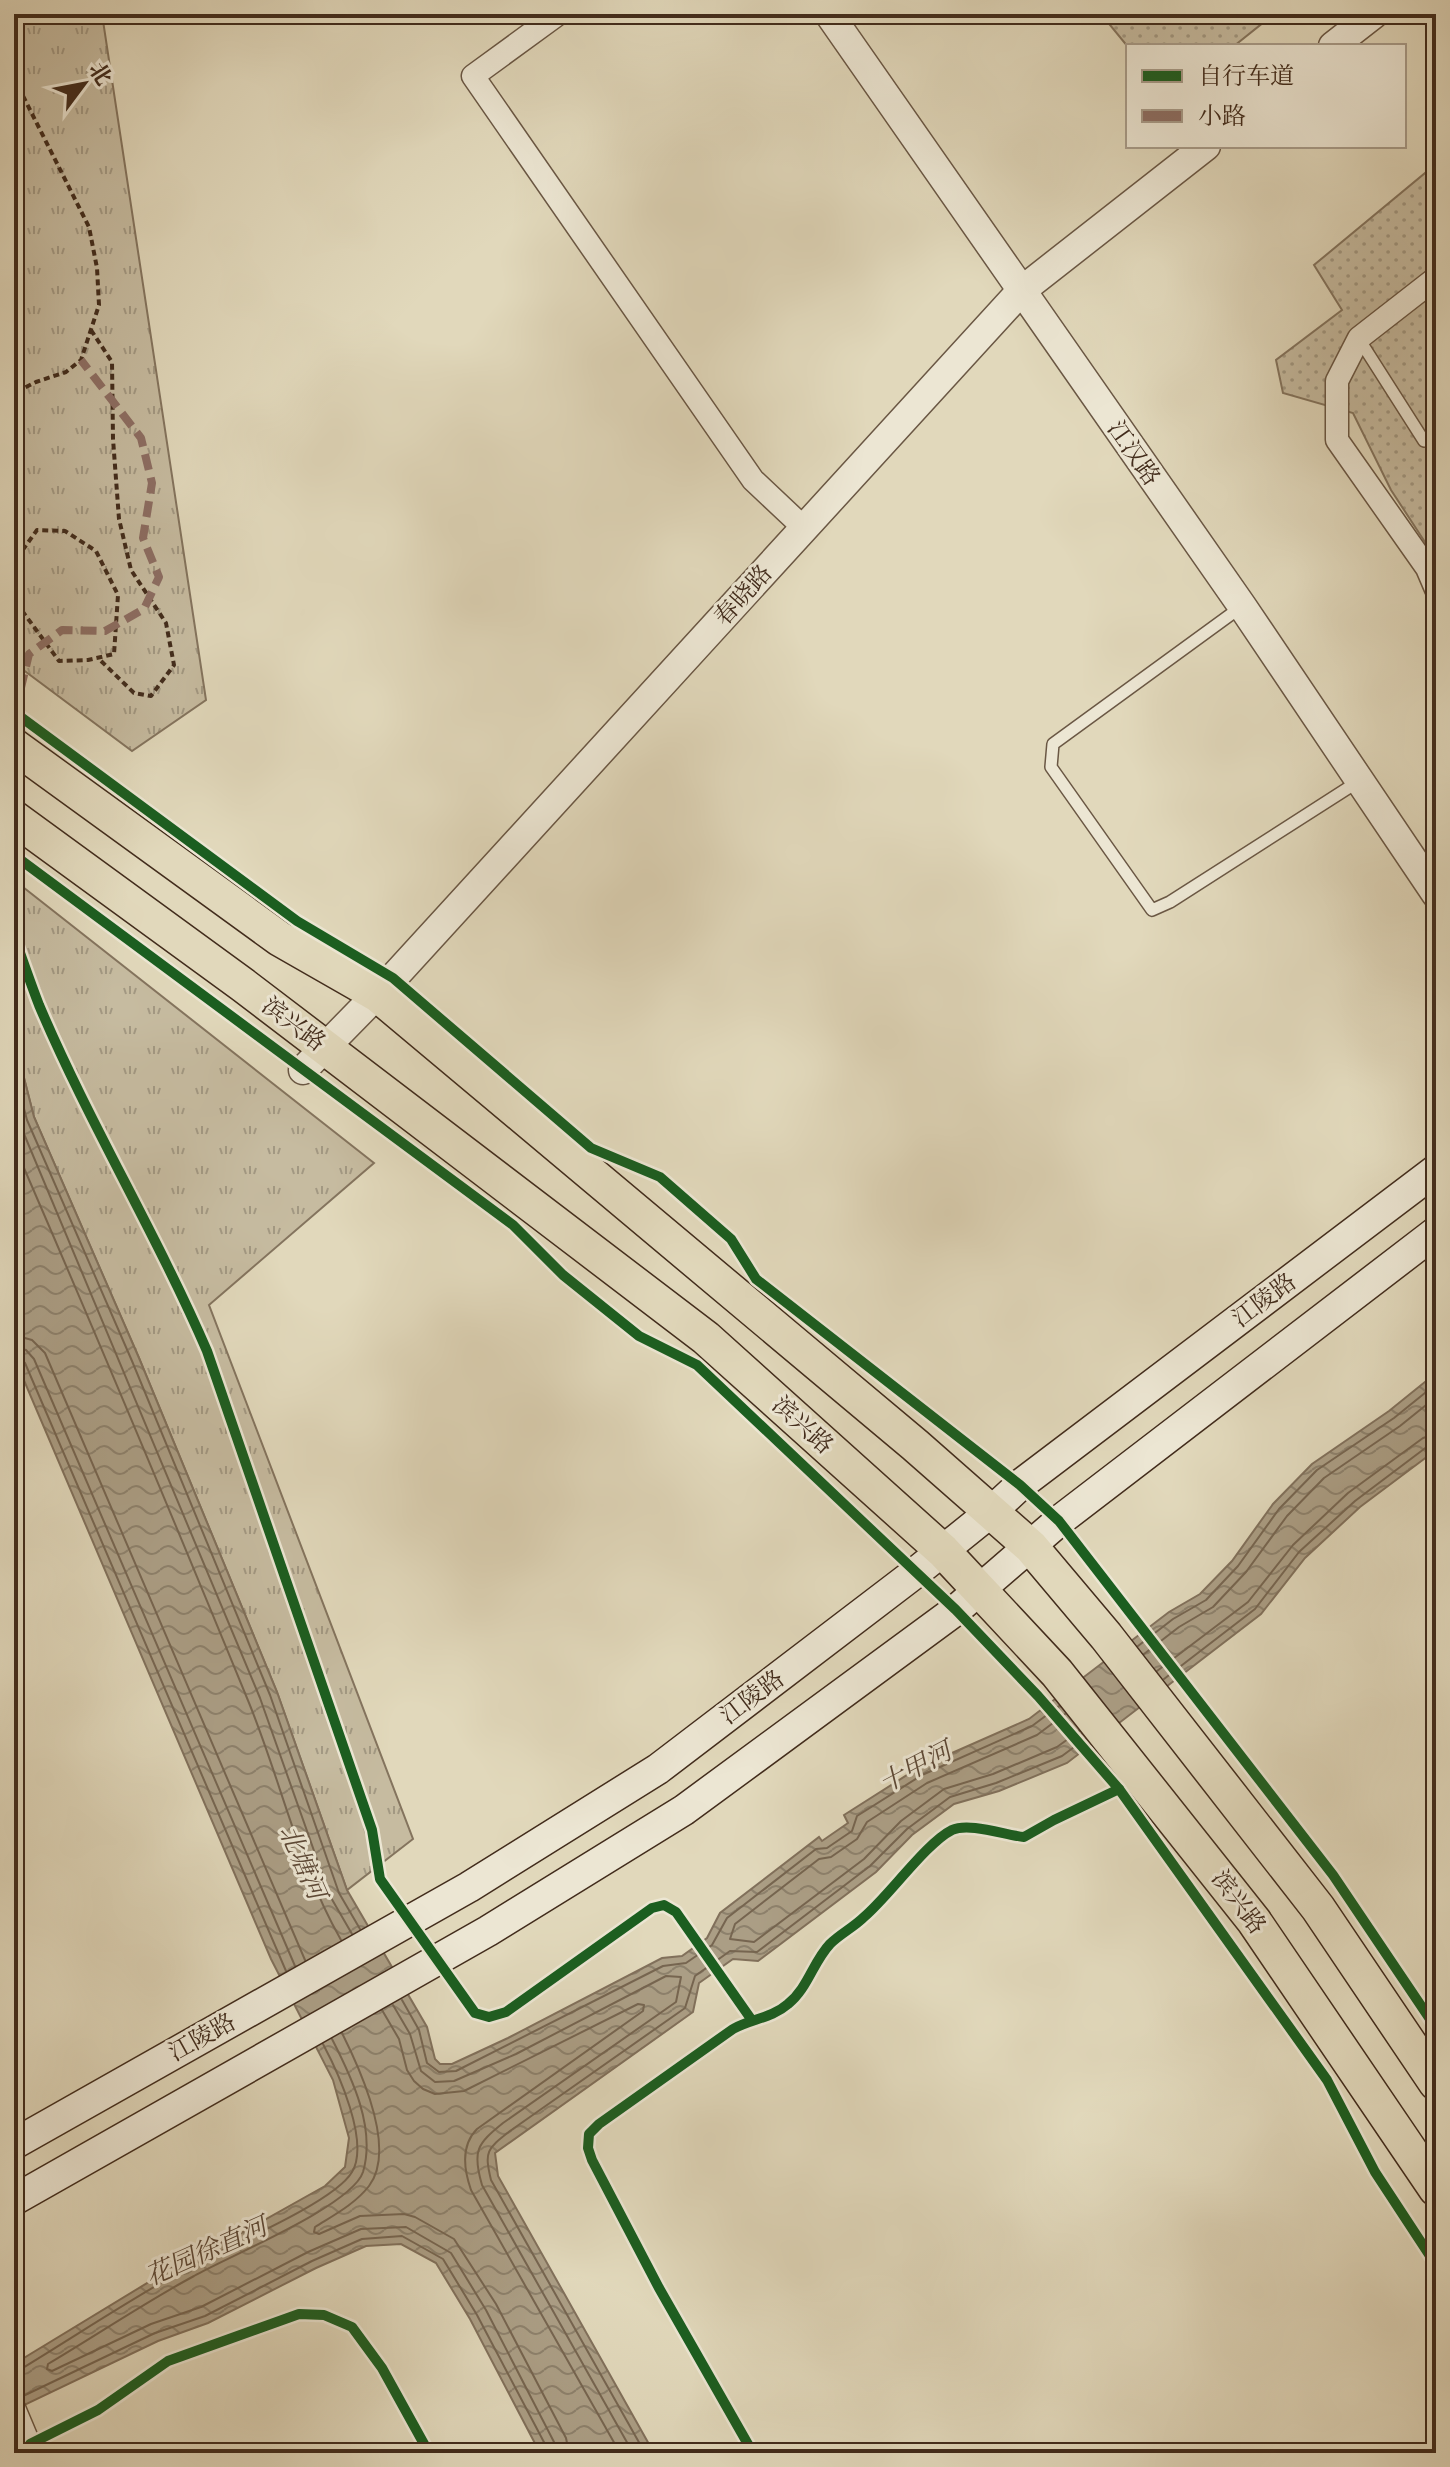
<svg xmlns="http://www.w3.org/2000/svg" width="1450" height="2467" font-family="Vollkorn,'Noto Serif SC',serif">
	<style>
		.grass { fill: url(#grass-dots); stroke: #84745e; stroke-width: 2 }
		.park { fill: url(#park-tufts); stroke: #84745e; stroke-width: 2 }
		.water { fill: url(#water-waves); stroke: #81705b; stroke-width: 2 }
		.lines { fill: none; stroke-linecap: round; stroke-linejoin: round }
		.shore { stroke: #766550; stroke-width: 2 }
		.service-casing { stroke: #6a5744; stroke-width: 14 }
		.minor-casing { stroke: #6a5744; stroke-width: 25 }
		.tertiary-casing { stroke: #6a5744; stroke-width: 31 }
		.secondary-casing { stroke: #422c1c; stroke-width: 33 }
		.primary-casing { stroke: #422c1c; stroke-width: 37 }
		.path { stroke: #422c1c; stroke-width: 4; stroke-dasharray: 6 4; stroke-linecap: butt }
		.service { stroke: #ece6d3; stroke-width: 11 }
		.minor { stroke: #ece6d3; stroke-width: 22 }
		.tertiary { stroke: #ece6d3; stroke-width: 28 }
		.secondary { stroke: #ece6d3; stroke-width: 30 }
		.primary { stroke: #e1d8bb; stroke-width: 34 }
		.quiet { stroke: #8d6e63; stroke-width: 8; stroke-dasharray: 16 8; stroke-linecap: butt }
		.cycleway-casing { stroke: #ece6d3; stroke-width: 15 }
		.cycleway { stroke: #1b5e20; stroke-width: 10 }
		.labels { text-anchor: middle; stroke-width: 6; stroke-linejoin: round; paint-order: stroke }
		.street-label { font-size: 24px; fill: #422c1c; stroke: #ece6d3 }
		.water-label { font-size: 26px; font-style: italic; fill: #5c4836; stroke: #ece6d3 }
	</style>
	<defs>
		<pattern id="grass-dots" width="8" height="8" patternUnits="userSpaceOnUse" patternTransform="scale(2)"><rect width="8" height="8" fill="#c6bba0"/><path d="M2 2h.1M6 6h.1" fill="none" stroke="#a29882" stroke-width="1.8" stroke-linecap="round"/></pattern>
		<pattern id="park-tufts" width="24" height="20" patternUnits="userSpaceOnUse" patternTransform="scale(2)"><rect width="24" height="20" fill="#c6bba0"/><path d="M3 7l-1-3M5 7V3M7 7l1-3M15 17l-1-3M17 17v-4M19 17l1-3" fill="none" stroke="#a29882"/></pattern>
		<pattern id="water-waves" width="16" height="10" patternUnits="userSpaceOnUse" patternTransform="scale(2)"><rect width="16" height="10" fill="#ab9e85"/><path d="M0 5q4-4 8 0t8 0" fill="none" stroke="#8d816c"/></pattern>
	</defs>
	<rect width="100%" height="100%" fill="#e1d8bb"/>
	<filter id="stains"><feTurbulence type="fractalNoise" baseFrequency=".0025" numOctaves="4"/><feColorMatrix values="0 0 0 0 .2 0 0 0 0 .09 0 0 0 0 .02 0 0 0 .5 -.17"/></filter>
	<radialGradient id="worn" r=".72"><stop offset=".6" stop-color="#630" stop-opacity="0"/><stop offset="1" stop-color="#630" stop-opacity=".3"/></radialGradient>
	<g class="grass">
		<polygon points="1101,14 1274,14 1234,46 1128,47"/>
		<polygon points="1436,164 1436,559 1391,490 1353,413 1283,393 1276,360 1342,310 1314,265"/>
	</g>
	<g class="park">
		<polygon points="14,14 102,14 206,700 132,751 14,663"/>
		<polygon points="14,880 374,1163 209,1305 413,1839 347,1890 277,1692 139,1358 34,1117 14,1039"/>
	</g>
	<polygon class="water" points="14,1039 34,1117 139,1358 277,1692 347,1890 427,2027 435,2059 440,2064 452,2064 508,2038 662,1958 682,1956 707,1938 720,1913 819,1837 822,1841 848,1823 844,1815 918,1768 1029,1719 1169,1612 1200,1594 1232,1561 1273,1504 1312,1464 1389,1411 1436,1373 1436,1450 1360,1507 1305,1558 1261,1614 1067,1763 999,1791 954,1804 912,1835 876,1872 758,1961 733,1959 699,1983 693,2012 495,2153 498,2176 654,2453 540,2453 470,2319 436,2263 401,2244 366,2246 316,2268 208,2323 158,2341 14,2410 14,2364 185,2260 243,2232 325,2186 345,2167 349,2138 333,2080 271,1959 14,1357"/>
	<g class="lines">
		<g class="shore">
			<polyline points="14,1071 27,1120 132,1361 270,1695 339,1893 360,1929"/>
			<polyline points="14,1110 260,1698 330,1896 352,1934"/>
			<path d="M14,1145C94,1329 171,1513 247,1698C280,1777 298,1865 341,1940"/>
			<polyline points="14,1335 32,1340 45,1353 305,1960"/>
			<polyline points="14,1347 26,1350 34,1359 295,1966"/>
			<polyline points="14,1357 21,1359 25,1363 286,1971"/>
			<polyline points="1138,1646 1173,1619 1206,1600 1238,1566 1279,1509 1317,1470 1394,1418 1436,1384"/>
			<polyline points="1144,1654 1179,1627 1213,1607 1246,1572 1287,1516 1324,1478 1400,1426 1436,1397"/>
			<polyline points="1157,1671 1248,1602 1293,1545 1348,1493 1423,1438 1436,1434"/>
			<polyline points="1164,1679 1255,1609 1299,1552 1355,1501 1428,1446 1436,1444"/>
			<polyline points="1065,1714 1037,1735 927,1783 867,1822 857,1839 831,1857 819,1859 735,1924 730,1939 754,1942 864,1859 901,1821 944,1789 993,1774 1057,1747 1079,1731"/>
			<polyline points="402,2000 419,2030 427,2063 439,2072 456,2071 663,1966 686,1963 712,1945 727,1918 816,1849 827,1848 852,1831 857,1816 922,1775 1032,1726 1059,1706"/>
			<path d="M393,2005L410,2034L421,2071L435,2082L454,2081L516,2054L666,1976L681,1977L676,2002L503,2123C477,2144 472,2151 482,2185L633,2453"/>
			<path d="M382,2010L399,2039L407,2070L414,2081L423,2089L435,2094L464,2091L638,2004L644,2005L643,2011L477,2129C460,2146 464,2170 471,2190L620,2453"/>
			<path d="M342,2033C360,2069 397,2149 369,2186C355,2204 334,2215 315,2227L314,2232L319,2234L360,2216L404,2214L415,2217L454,2239L496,2304L566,2438L569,2453"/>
			<path d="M332,2039C352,2078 376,2128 363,2172C352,2206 227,2257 194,2276C144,2303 97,2335 48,2364L47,2369L52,2371L151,2324L201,2307L308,2252L361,2229L406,2227L451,2253L486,2310L554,2442L557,2453"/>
			<path d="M14,2370L21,2369C77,2335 132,2298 189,2267C224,2248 334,2203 352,2172C370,2142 338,2072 323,2044"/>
			<polyline points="21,2397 155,2333 205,2316 312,2261 362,2239 402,2236 443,2259 477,2315 546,2446 546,2453"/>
			<path d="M645,2453L491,2180C484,2151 487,2149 510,2131L685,2008L695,1976L730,1951L757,1952L870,1866L907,1829L950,1797L996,1783L1062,1756L1085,1739"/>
		</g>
		<defs>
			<g id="service">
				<polyline points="1359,339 1424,441"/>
				<polyline points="1241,607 1053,744 1051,767 1152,910 1170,902 1359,781"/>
			</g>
			<g id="minor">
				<polyline points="558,14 473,76 753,480 804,528"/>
				<polyline points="1436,278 1359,338 1337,381 1337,440 1427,568 1436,589"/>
				<polyline points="14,2408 33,2453"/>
			</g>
			<g id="tertiary">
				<polyline points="829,14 1242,606 1436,894"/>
				<polyline points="1333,46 1374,14"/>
				<polyline points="303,1070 393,978 1021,291 1206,146"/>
			</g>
			<g id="secondary">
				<polyline points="14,2144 469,1887 658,1769 915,1573 992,1511 1020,1485 1436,1170"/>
				<polyline points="14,2200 488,1931 684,1810 956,1610 1059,1521 1436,1232"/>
			</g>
			<g id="primary">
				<polyline points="14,746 280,939 378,995 915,1445 1031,1547 1106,1636 1318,1908 1436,2083"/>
				<polyline points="14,818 243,985 706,1338 943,1551 1057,1673 1254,1921 1436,2189"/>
			</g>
		</defs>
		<use href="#service" class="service-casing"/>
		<use href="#minor" class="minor-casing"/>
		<use href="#tertiary" class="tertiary-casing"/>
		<use href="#secondary" class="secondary-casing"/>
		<use href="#primary" class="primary-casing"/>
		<g class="path">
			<polyline points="14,78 89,227 97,268 99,305 81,360 66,372 36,382 14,393"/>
			<polyline points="91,330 112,362 113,439 119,519 131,570 166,623 174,665 151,696 134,693 98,658"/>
			<polyline points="14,555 22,551 37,530 65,531 96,551 118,595 114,654 88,660 59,661 23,612 14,589"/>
		</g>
		<use href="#service" class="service"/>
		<use href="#minor" class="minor"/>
		<use href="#tertiary" class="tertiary"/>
		<use href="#secondary" class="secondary"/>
		<use href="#primary" class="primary"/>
		<polyline class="quiet" points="15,713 29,654 62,630 105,631 144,609 159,577 143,538 152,483 141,438 81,360"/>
		<defs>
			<g id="cycleway">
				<polyline points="14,712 297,921 393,978 591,1148 660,1177 731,1239 756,1279 1020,1485 1059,1521 1333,1875 1436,2028"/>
				<polyline points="14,855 513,1225 563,1275 639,1336 697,1365 956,1610 1038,1696 1119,1789 1327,2080 1375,2172 1436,2265"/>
				<path d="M14,936C22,958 30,982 39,1005C89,1123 156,1233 207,1351L372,1830L380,1879L475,2013L489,2017L506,2012L652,1908L664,1905L676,1912L751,2019"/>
				<polyline points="30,2444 98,2410 168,2361 299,2314 324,2315 352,2327 382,2368 429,2453"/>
				<path d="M753,2453L659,2288L592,2160L588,2148L589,2134L599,2124L733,2029C751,2019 772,2018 788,2004C808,1988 813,1962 830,1944C840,1934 854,1927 864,1917C889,1896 926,1843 952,1830C969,1822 1005,1835 1024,1837L1054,1820L1119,1789"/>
			</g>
		</defs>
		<use href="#cycleway" class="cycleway-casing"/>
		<use href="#cycleway" class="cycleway"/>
	</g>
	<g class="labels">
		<g class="street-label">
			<text transform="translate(1134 453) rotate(55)" y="8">江汉路</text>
			<text transform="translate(743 595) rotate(-48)" y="8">春晓路</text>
			<text transform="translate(294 1024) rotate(37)" y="8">滨兴路</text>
			<text transform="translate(1264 1300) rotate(-37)" y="8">江陵路</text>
			<text transform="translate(803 1425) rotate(42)" y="8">滨兴路</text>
			<text transform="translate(752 1697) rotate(-37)" y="8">江陵路</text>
			<text transform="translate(1239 1902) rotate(53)" y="8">滨兴路</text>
			<text transform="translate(202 2037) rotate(-29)" y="8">江陵路</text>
		</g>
		<g class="water-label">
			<text transform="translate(915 1767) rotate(-28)" y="9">十甲河</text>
			<text transform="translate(303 1862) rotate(66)" y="9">北塘河</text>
			<text transform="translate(206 2251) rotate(-24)" y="9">花园徐直河</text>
		</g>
	</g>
	<rect width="1450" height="2467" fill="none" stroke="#e1d8bb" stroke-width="48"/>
	<rect x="16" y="16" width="1418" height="2435" fill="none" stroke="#422c1c" stroke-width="4"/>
	<rect x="24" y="24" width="1402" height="2419" fill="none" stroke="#422c1c" stroke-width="2"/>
	<rect x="1126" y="44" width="280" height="104" fill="#ece6d3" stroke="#a89c8a" stroke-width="2"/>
	<rect x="1142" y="70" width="40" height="12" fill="#1b5e20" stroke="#a89c8a" stroke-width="2"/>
	<text x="1198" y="84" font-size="24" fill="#422c1c">自行车道</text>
	<rect x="1142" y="110" width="40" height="12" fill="#8d6e63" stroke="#a89c8a" stroke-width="2"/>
	<text x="1198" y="124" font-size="24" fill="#422c1c">小路</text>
	<g transform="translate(84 84) rotate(58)" stroke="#ece6d3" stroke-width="6" paint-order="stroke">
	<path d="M0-6L14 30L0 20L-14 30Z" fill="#422c1c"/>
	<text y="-12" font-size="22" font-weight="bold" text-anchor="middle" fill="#422c1c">北</text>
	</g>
	<rect width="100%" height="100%" filter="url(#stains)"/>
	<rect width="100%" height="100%" fill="url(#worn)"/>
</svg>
